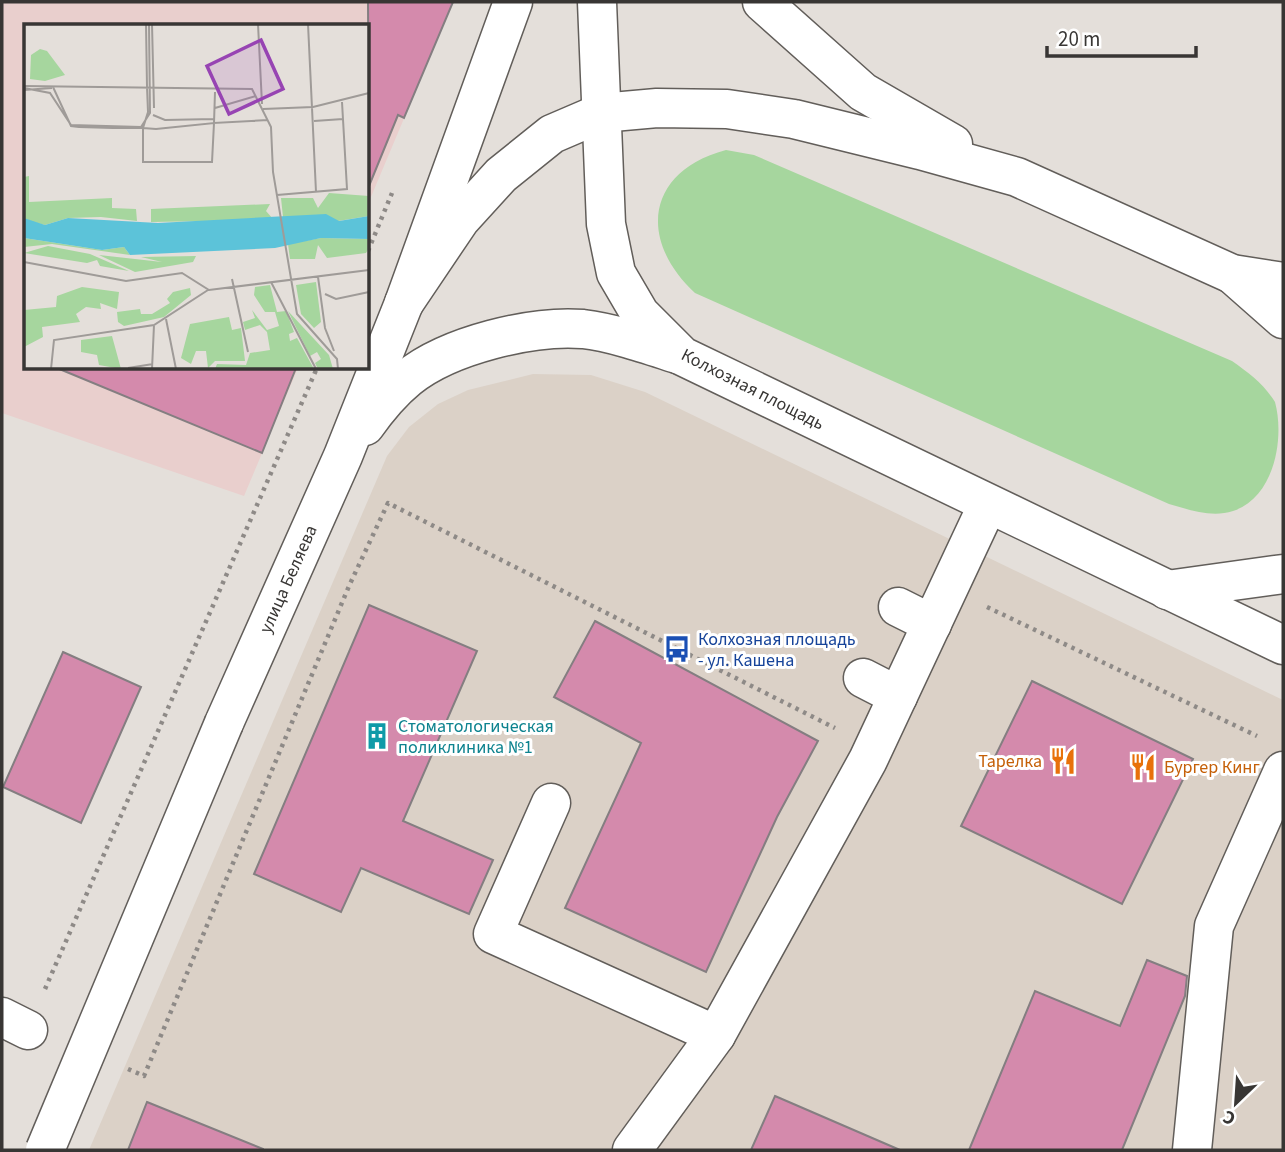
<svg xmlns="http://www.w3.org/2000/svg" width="1285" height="1152" font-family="'Source Sans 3',sans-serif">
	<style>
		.built { fill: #dbd1c7 }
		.industrial { fill: #e9cfcd }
		.green { fill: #a6d69e }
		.building { fill: #d48aac; stroke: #847e81; stroke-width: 2 }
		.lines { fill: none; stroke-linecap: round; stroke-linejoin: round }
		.minor-casing { stroke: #625e5a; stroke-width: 41 }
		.major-casing { stroke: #625e5a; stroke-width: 41 }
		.path { stroke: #8e8a87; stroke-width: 4.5; stroke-dasharray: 3.5 5; stroke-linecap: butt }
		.minor { stroke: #fff; stroke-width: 38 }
		.major { stroke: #fff; stroke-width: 38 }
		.major-bridge-casing { stroke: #625e5a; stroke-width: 41; stroke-linecap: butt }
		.major-bridge { stroke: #fff; stroke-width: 38 }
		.labels { text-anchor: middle; stroke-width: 6; stroke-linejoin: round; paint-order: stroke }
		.street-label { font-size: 18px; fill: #383634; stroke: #fff }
		.transit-label { font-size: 18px; fill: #164399; stroke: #fff; text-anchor: start }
		.culture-label { font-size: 18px; fill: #0d838f; stroke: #fff; text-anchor: start }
		.food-label { font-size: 18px; fill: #c56008; stroke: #fff; text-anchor: end }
		.inset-road { fill: none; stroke: #9f9b98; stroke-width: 2 }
		.view { fill: #9744b3; fill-opacity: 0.15; stroke: #9744b3; stroke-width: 3.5 }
		.inset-edge { fill: none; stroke: #383634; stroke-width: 3.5 }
	</style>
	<rect width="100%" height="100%" fill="#e4dfda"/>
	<polygon class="built" points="533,374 591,375 645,392 1283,700 1283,1150 89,1150 387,456 409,427 438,404 468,390"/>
	<polygon class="industrial" points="2,2 453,2 368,204 368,26 26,26 26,368 298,368 244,496 2,413"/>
	<path class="green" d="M726,150L754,155L1232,361C1249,373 1264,384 1275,402C1285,439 1274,498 1233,511C1212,518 1190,510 1169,504L695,293C637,239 647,171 726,150Z"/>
	<g class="building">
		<polygon points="368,2 453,2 404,118 398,115 369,186"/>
		<polygon points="57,368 296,368 262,453"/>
		<polygon points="369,605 477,651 403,821 493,860 469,914 361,868 341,912 254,874"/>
		<polygon points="595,621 818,741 777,817 706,972 565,908 641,743 554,697"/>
		<polygon points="63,652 141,687 81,823 3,787"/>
		<polygon points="1032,681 1193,759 1122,904 961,826"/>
		<polygon points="1147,960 1187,976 1185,996 1122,1150 969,1150 1035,991 1120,1026"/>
		<polygon points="775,1096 900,1150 751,1150"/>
		<polygon points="147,1102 263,1149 263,1150 128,1150"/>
	</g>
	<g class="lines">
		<defs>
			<g id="minor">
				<polyline points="898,607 932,624"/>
				<polyline points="863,678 898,696"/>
				<polyline points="551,803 493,934 716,1035"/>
				<polyline points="2,1017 28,1030"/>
				<polyline points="632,1150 716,1035 868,760 988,504"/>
				<polyline points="1192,1150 1214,926 1283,771"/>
			</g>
			<g id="major">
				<polyline points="597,2 606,224 616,273 640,314 682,356 1283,645"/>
				<polyline points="762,2 863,92 953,144"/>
				<polyline points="1232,274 1283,319"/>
				<polyline points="404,303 460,220 501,175 552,134 601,113 657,108 727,109 794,119 920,150 1017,177 1232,274 1283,282"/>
				<path d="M365,426C377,409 392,391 408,378C449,345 532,325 583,329C615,333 646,344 677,354"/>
				<polyline points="1167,590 1283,574"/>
				<polyline points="224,723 343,456 404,303 513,2"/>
			</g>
		</defs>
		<use href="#minor" class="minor-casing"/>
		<use href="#major" class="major-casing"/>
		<g class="path">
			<polyline points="368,251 392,193"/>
			<polyline points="987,607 1257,736"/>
			<polyline points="45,989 317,368"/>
			<polyline points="128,1069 144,1076 349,586 388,503 835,728"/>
		</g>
		<use href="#minor" class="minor"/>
		<use href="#major" class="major"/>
		<defs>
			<polyline id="major-bridge" points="45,1150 224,723"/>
		</defs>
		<use href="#major-bridge" class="major-bridge-casing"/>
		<use href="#major-bridge" class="major-bridge"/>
	</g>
	<defs>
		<symbol id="bus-bare" viewBox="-9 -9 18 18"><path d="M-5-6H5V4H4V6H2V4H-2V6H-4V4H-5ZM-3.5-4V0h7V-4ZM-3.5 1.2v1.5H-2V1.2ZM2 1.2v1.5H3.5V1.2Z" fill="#1a4fb4" stroke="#fff" stroke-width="2.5" paint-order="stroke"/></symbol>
		<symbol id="building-bare" viewBox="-9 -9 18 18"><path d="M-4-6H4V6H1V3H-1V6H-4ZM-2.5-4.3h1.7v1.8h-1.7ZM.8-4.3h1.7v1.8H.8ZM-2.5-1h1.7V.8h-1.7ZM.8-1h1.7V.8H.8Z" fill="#0f9aa8" stroke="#fff" stroke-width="2.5" paint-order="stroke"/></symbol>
		<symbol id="restaurant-bare" viewBox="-9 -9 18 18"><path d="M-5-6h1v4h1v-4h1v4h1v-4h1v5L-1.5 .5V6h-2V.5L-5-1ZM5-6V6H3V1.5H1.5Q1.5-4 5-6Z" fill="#e8710a" stroke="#fff" stroke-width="2.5" paint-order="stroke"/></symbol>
	</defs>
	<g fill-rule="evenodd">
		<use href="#bus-bare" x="658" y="630" width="38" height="38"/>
		<use href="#building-bare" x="358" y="717" width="38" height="38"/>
		<use href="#restaurant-bare" x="1044" y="742" width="38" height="38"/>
		<use href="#restaurant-bare" x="1124" y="748" width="38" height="38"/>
	</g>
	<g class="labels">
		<g class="street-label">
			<text transform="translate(753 389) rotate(27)" y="6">Колхозная площадь</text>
			<text transform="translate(288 579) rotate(-66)" y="6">улица Беляева</text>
		</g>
		<g class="transit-label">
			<text x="698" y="645">Колхозная площадь<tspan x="698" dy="21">- ул. Кашена</tspan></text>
		</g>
		<g class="culture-label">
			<text x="398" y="732">Стоматологическая<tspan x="398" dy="21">поликлиника №1</tspan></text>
		</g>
		<g class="food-label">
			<text x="1042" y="767">Тарелка</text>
			<text x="1164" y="773" text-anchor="start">Бургер Кинг</text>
		</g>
	</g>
	<g transform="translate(24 24)">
		<rect width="345" height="345" fill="#e4dfda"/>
		<path d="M16,25L23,27L41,51L21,57L6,55L7,31ZM5,152V178L88,174V184L112,185L113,197L77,193L44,194L21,201L9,198L0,194V153ZM305,169L345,172V192L314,197L259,193L257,174H289L294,184ZM246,180L242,187L249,195L245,196L127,198V185ZM0,214L78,226L100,223L106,231L28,220L0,223ZM297,214L345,215V224L342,229L303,234L294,221L291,235H266L264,220ZM24,222L66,230L105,247L76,242L73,236L63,239L0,229ZM75,231L138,238L117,233L172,232L169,238L111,248ZM292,258L297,298L290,304L277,290L272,261ZM246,261L253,288L262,287L270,308L265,310L266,317L273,314L290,345H191L193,340L222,341L226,329L246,326L243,308L236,301L221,306L219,298L231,294L228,286L243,306L255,302L251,288H241L230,271L231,263ZM58,263L95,268L93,285L76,279L77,285L62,283L52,290L56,298L18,303L19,313L0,323V286L32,283L33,272ZM166,264L167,271L140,293L100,302L94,298L93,288L116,285L117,290H128L146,279L143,275L149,268ZM264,287L305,331L309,345H294L291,339L297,335L293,328L286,332ZM205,293L208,306L217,304L221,337H191L184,344L182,327H172L167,340L157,334L166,300ZM88,312L97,345L75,341L73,331L57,328V316Z" fill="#a6d69e"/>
		<path d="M302,190L315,197L345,192V215L297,214L251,224L106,231L100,223L78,226L0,214V194L21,201L44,194L134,199Z" fill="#5cc3d9"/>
		<path class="inset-road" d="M122,0L123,63M128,0L130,84M234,0L238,80M284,0L292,168M0,62L228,65L247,103L249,148L273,290L313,335L314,345M29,63L47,102L55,103L89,104H119L132,105L190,99L188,138H119V104L124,88L123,63M0,64L26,69L47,101L117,103L126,89L125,0M0,66L28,64M191,68L190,99L244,96M191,84L232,72M239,85L289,83L345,69M129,91L141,96L190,95M290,97L319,95M253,171L323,165L318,78M0,238L102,257L158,249L185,266L345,246M294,253L301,304L310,327M208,255L224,328M247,258L292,345M301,270L312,275L345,268M142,295L152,345M104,344L129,340M27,345L30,316L130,301L184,266M128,345L130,301"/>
		<path class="view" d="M237,16L259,65L205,90L183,42Z"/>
		<rect width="345" height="345" class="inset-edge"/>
	</g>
	<rect width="1285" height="1152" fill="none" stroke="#383634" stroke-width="7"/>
	<g transform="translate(1236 1103) rotate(205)" stroke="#ffffff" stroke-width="5" paint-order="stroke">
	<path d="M0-5L12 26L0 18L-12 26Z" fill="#383634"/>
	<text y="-10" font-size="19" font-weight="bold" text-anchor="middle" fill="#383634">С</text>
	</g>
	<path d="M1047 46v10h149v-10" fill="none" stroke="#383634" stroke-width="3.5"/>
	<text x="1058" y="46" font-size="21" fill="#383634" stroke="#ffffff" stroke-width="5" paint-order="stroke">20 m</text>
</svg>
